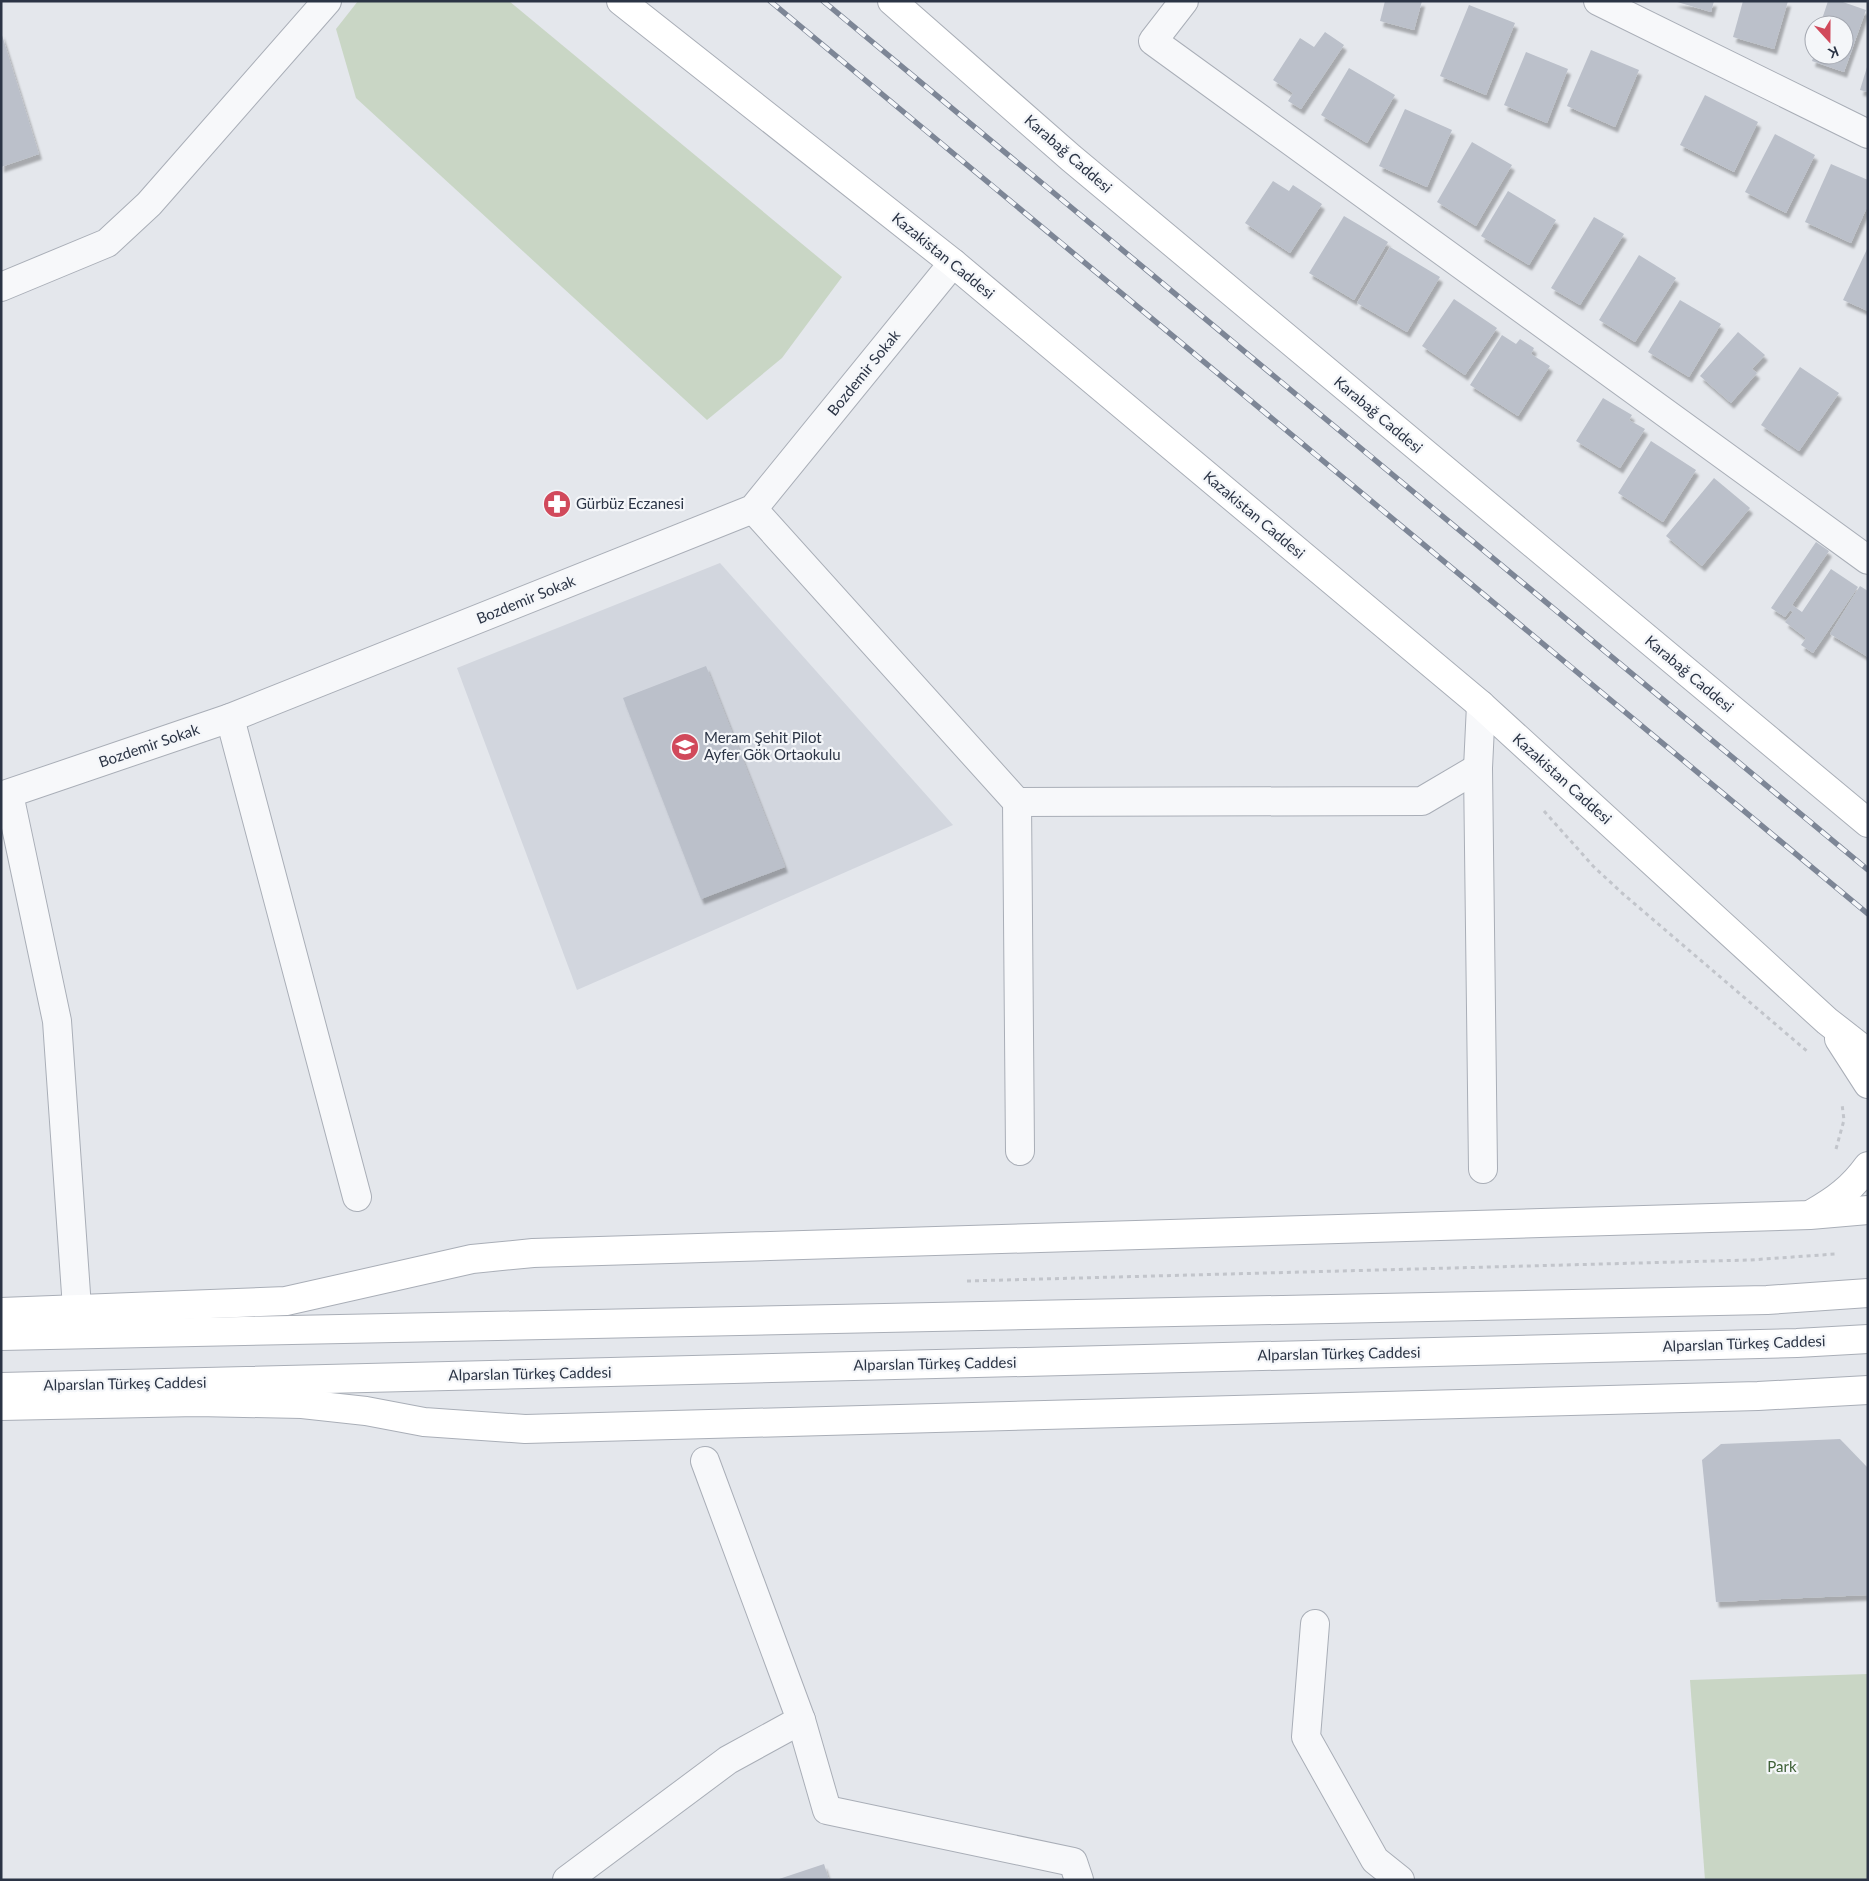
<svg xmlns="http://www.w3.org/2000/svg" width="1869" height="1881" font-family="Lato,sans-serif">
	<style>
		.built { fill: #d2d6de }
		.green { fill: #c9d6c5 }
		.building { fill: #bbc0ca; filter: url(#shadow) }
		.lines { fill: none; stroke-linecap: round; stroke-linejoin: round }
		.street-casing { stroke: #a9aeb7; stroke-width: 30 }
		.secondary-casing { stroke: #a9aeb7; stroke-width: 30 }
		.path { stroke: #c2c5cb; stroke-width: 3; stroke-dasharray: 4 4; stroke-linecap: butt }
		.street { stroke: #f7f8fa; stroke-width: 28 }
		.secondary { stroke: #fff; stroke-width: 28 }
		.rail-casing { stroke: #7d8696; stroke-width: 5.5 }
		.rail { stroke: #f4f6f9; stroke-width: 4; stroke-dasharray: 11; stroke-linecap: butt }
		.labels { text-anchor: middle; stroke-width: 4.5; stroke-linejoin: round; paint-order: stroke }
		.street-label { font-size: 15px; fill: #2b3445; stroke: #f4f6f9 }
		.poi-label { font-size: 15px; fill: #2b3445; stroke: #f4f6f9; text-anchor: start }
		.park-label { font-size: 15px; fill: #3f6138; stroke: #f4f6f9 }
	</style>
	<defs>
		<filter id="shadow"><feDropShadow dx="3" dy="5.5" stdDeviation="1" flood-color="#0004"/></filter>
	</defs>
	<rect width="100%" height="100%" fill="#e4e7ec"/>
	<polygon class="built" points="720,563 953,825 577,990 457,668"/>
	<g class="green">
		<polygon points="358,1 509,1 842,277 782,358 707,420 356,98 336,29"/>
		<polygon points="1868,1674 1868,1880 1705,1880 1690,1680"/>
	</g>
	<g class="building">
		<polygon points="1385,1 1422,1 1414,30 1380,21"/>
		<polygon points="1674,1 1714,1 1711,12"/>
		<polygon points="1743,1 1788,1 1774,49 1733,37"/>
		<polygon points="1828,1 1840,1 1866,10 1844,72 1812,61 1814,55 1844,55 1844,25 1820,25"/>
		<polygon points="1469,5 1515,23 1486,95 1440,76"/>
		<polygon points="1,32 39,154 1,167"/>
		<polygon points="1325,32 1344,45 1301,109 1288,101 1293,93 1273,80 1300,38 1314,47"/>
		<polygon points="1591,50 1639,70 1615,127 1567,106"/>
		<polygon points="1526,52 1568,69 1547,123 1504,105"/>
		<polygon points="1867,67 1868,67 1868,92 1860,90"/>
		<polygon points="1349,68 1395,95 1367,143 1321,115"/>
		<polygon points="1705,95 1758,122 1734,172 1680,145"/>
		<polygon points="1405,109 1452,130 1427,187 1379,166"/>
		<polygon points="1775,134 1815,155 1786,213 1745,192"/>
		<polygon points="1472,142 1512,165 1476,226 1437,202"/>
		<polygon points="1831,164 1868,180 1868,205 1851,243 1805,222"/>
		<polygon points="1273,181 1289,191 1293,185 1322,204 1290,253 1245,223"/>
		<polygon points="1508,191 1556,220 1529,265 1481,236"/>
		<polygon points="1344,216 1388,242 1354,300 1309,273"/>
		<polygon points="1594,217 1624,234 1580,305 1551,288"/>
		<polygon points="1390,247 1440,277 1407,332 1357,303"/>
		<polygon points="1868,247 1868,311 1843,300"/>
		<polygon points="1639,255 1676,278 1635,342 1599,320"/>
		<polygon points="1454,299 1497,328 1465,375 1422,346"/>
		<polygon points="1680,300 1721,324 1689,377 1648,352"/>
		<polygon points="1738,332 1765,355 1752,369 1757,373 1731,403 1700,376"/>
		<polygon points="1502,335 1516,344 1520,339 1534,348 1531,354 1550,366 1518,416 1470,385"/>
		<polygon points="1800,367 1839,393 1799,451 1761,425"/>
		<polygon points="1603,398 1632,415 1629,420 1645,429 1620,468 1576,441"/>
		<polygon points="1651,441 1696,470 1663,522 1618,493"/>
		<polygon points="1714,478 1750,508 1702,566 1666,536"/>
		<polygon points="1816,542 1829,551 1792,605 1802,612 1831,569 1858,587 1813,653 1801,645 1806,638 1785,622 1793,612 1790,610 1785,617 1771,608"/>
		<polygon points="1860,586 1868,591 1868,657 1830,634"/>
		<polygon points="706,666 785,867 701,899 623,698"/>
		<polygon points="1840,1439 1868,1468 1868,1595 1716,1602 1702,1460 1721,1444"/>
		<polygon points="824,1864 829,1880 779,1880 779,1879"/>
	</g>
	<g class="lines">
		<defs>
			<g id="street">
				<polyline points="1184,1 1153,41 1868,560"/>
				<polyline points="1598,1 1868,134"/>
				<polyline points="1,287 107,243 149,204 327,1"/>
				<polyline points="753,509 1017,802 1020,1151"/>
				<polyline points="1481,705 1478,768 1483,1169"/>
				<polyline points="230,718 357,1197"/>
				<polyline points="9,794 57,1021 77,1308"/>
				<polyline points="1,796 230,718 753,509 953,263"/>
				<polyline points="1017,802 1422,801 1478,768"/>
				<polyline points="1315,1624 1306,1737 1375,1860 1400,1880"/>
				<polyline points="801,1720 827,1810 1073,1862 1079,1880"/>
				<polyline points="567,1880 728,1760 801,1720 705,1461"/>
			</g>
			<g id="secondary">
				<polyline points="621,1 953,263 1481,705 1827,1021 1868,1053"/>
				<polyline points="892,1 1071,158 1868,823"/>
				<polyline points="1839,1039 1868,1084"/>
				<path d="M1813,1213C1836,1200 1852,1188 1868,1166"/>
				<polyline points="1,1312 286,1301 472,1259 533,1253 1810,1215 1868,1210"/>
				<polyline points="1,1336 1767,1300 1868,1293"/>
				<polyline points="1,1387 1797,1343 1868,1339"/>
				<polyline points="1,1406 197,1402 302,1404 366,1411 424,1422 525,1429 1758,1396 1868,1390"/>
			</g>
		</defs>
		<use href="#street" class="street-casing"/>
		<use href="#secondary" class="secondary-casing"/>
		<g class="path">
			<polyline points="1544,811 1593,866 1622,893 1808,1052"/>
			<polyline points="1836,1149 1844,1120 1842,1104"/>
			<polyline points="967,1281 1750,1260 1835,1254"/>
		</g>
		<use href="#street" class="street"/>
		<use href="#secondary" class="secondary"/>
		<defs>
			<g id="rail">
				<polyline points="770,1 1868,914"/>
				<polyline points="823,1 1868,870"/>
			</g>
		</defs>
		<use href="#rail" class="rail-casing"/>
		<use href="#rail" class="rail"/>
	</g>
	<defs>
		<symbol id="pharmacy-disc" viewBox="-11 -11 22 22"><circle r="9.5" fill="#d1495b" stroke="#f4f6f9"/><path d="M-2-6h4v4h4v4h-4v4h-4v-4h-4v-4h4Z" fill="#fff"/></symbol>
		<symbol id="school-disc" viewBox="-11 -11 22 22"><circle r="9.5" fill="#d1495b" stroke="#f4f6f9"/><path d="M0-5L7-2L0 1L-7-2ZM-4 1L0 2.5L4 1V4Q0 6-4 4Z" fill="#fff"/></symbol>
	</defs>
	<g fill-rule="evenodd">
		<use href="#pharmacy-disc" x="541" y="488" width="32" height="32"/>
		<use href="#school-disc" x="669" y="731" width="32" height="32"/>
	</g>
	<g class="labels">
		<g class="street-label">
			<text transform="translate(1068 154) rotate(41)" y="5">Karabağ Caddesi</text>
			<text transform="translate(943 256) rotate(39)" y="5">Kazakistan Caddesi</text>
			<text transform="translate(864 373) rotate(-51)" y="5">Bozdemir Sokak</text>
			<text transform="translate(1378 415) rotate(40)" y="5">Karabağ Caddesi</text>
			<text transform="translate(1254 515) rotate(40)" y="5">Kazakistan Caddesi</text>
			<text transform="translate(526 600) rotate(-22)" y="5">Bozdemir Sokak</text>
			<text transform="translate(1689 674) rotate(40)" y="5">Karabağ Caddesi</text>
			<text transform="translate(149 746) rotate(-19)" y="5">Bozdemir Sokak</text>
			<text transform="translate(1562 779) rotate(42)" y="5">Kazakistan Caddesi</text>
			<text transform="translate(1744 1344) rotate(-2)" y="5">Alparslan Türkeş Caddesi</text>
			<text transform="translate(1339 1354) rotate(-1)" y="5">Alparslan Türkeş Caddesi</text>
			<text transform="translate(935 1364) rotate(-1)" y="5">Alparslan Türkeş Caddesi</text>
			<text transform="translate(530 1374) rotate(-1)" y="5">Alparslan Türkeş Caddesi</text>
			<text transform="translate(125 1384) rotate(-1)" y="5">Alparslan Türkeş Caddesi</text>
		</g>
		<g class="poi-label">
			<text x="576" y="509">Gürbüz Eczanesi</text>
			<text x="704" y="743">Meram Şehit Pilot<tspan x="704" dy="17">Ayfer Gök Ortaokulu</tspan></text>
		</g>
		<g class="park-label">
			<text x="1782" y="1772">Park</text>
		</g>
	</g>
	<rect width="1869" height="1881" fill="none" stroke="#2b3445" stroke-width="5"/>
	<g transform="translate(1829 40) rotate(159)"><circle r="24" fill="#f4f6f9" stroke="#a4a8b1"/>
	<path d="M0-4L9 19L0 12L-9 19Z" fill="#d1495b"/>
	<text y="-8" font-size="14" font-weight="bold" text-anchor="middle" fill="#2b3445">K</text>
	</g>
</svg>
